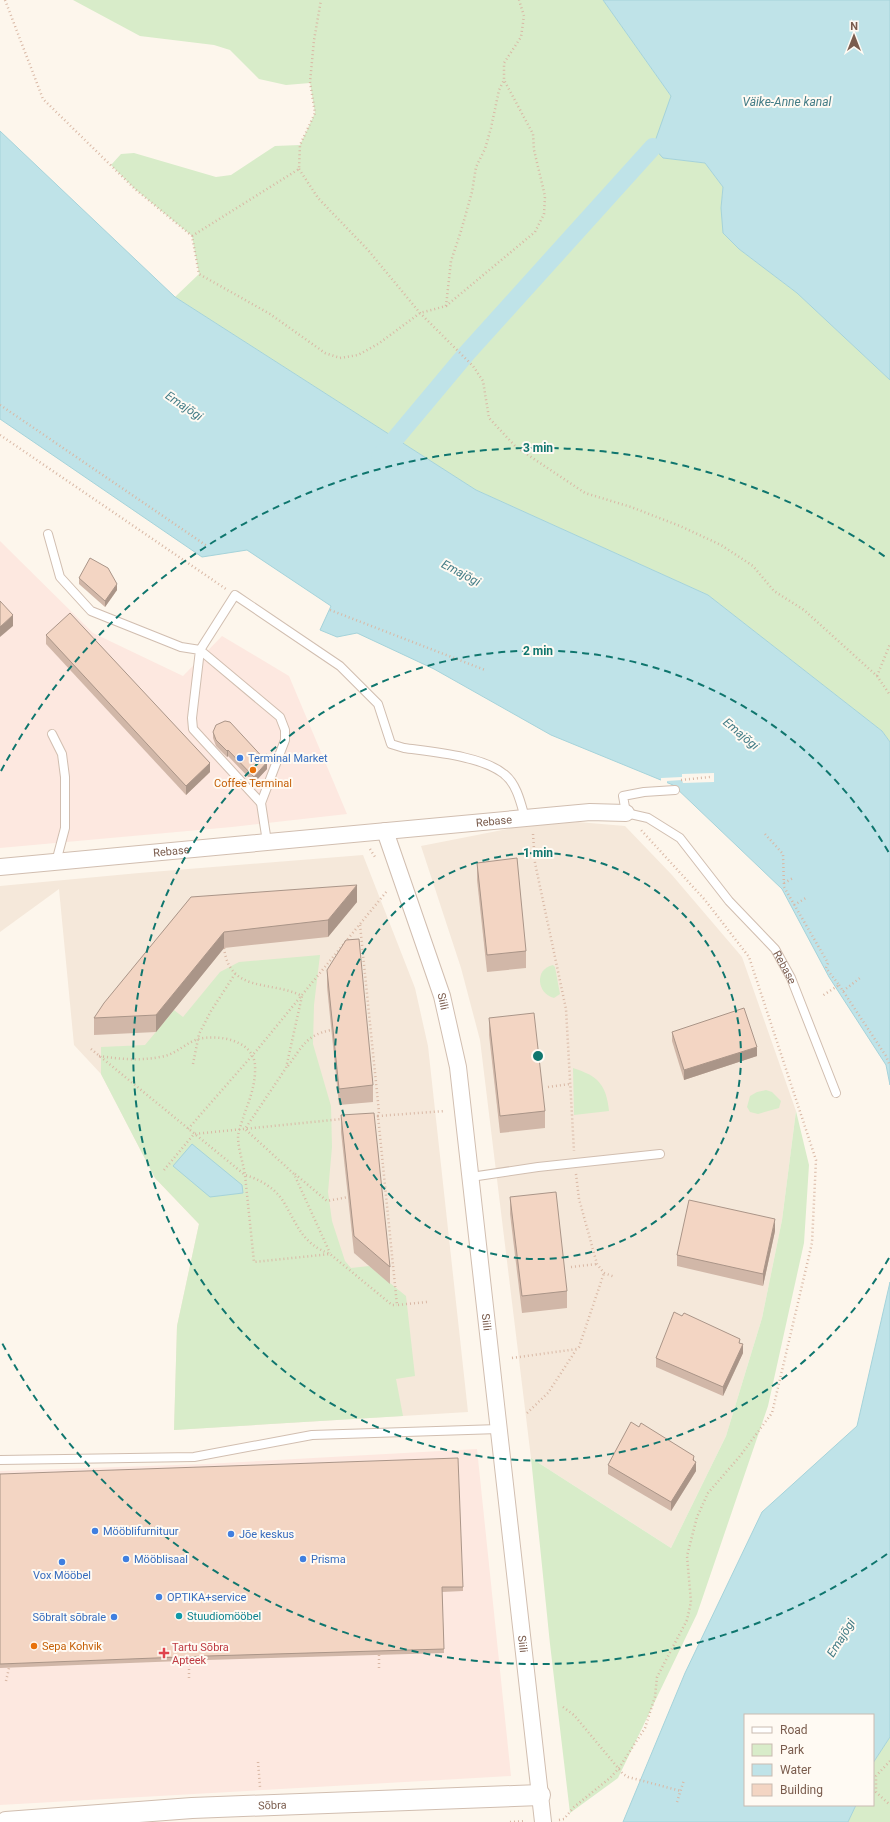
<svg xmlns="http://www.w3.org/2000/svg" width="890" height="1822" font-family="Roboto,sans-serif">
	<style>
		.residential { fill: #f5e8da }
		.commercial { fill: #fde8e0 }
		.green { fill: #d8ecc9 }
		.water { fill: #bfe3e8; stroke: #a5d3da }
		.pier { fill: #fdf6ec }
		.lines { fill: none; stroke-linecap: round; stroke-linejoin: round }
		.canal { stroke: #bfe3e8; stroke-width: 18 }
		.service-casing { stroke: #d1beb0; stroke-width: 10 }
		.minor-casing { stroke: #d1beb0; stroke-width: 18 }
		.tertiary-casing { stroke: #d1beb0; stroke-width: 22 }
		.path { stroke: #d9b8a5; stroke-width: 2.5; stroke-dasharray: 1 3; stroke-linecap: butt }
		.service { stroke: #fff; stroke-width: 8 }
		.minor { stroke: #fff; stroke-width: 16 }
		.tertiary { stroke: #fff; stroke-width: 20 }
		.wall { fill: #d1b7a8 }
		.shaded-wall { fill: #aa9588 }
		.building { fill: #f3d5c3; stroke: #aa9588 }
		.ring { fill: none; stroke: #0f766e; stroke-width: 2; stroke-dasharray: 7 5 }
		.shop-dot { fill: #3f7fe0; stroke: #fffaf3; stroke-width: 1.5 }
		.food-dot { fill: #e8710a; stroke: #fffaf3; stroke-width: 1.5 }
		.culture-dot { fill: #0f9aa8; stroke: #fffaf3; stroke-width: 1.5 }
		.health-dot { fill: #e0444e; stroke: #fffaf3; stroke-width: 1.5 }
		.labels { text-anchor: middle; stroke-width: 4; stroke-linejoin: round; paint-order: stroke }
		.shop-label { font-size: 11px; fill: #366cbe; stroke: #fffaf3; text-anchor: start }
		.food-label { font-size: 11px; fill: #c56008; stroke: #fffaf3 }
		.street-label { font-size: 11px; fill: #7a5c4d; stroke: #fffaf3 }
		.culture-label { font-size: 11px; fill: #0d838f; stroke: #fffaf3; text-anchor: start }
		.health-label { font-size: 11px; fill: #be3a42; stroke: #fffaf3; text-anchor: start }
		.water-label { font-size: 12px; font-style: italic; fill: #437c86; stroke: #fffaf3 }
		.centre { fill: #0f766e; stroke: #fffaf3; stroke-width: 2 }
		.ring-label { font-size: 12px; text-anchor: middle; font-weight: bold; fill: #0f766e; stroke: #fffaf3; stroke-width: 4; stroke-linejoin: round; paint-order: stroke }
	</style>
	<rect width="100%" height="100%" fill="#fdf6ec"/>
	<g class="residential">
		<polygon points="578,822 625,826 672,875 742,957 796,1111 782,1220 762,1318 726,1436 671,1548 531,1458 480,1040 461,968 421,846 517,827"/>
		<polygon points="363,855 415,988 428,1046 468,1412 174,1430 177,1326 199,1224 155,1178 101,1074 74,1045 59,889 0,932 0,886 139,873"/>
	</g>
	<g class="commercial">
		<polygon points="0,541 93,633 183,676 222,636 289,676 347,814 232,827 0,848"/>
		<polygon points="477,1449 511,1776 0,1805 0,1471 206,1464"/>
	</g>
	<g class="green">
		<polygon points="73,0 603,0 671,96 663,158 705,163 723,187 721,208 739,249 797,293 890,380 890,742 882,731 708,595 476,490 175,297 199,274 192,236 135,189 111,165 121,154 134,153 216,177 231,175 275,146 300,145 315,113 310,83 286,85 259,79 230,50 214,45 140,36"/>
		<polygon points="320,955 314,1005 313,1044 331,1106 332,1147 328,1192 332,1221 345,1261 351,1268 369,1266 406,1296 415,1376 396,1379 403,1416 174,1430 177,1326 199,1224 155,1178 101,1074 101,1047 145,1045 174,1010 183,1017 220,972 239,962"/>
		<path d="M553,965L555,967L560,994L554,998C537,994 534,969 553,965Z"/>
		<path d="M573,1068C598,1076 606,1084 609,1111L574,1115Z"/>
		<polygon points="766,1090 772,1092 781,1101 779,1108 758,1114 750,1112 747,1107 750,1096 757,1092"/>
		<polygon points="796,1111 809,1165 804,1243 768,1406 697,1614 618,1778 570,1813 550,1644 531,1458 671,1548 726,1436 762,1318 782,1220"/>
		<polygon points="890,1737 890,1822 848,1822 856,1805 873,1805 873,1763"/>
	</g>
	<g class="water">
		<polygon points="603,0 890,0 890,380 797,293 739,249 723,233 721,208 723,187 705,163 663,158 653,147 671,96"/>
		<polygon points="0,131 175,297 476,490 708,595 882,731 890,742 890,1085 886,1065 829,977 782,889 673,785 551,735 434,669 357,633 337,637 320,630 331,606 247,550 202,557 0,419"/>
		<polygon points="192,1144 242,1185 243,1193 210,1197 173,1166"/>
		<polygon points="890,1282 890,1737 873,1763 873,1715 745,1715 745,1805 856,1805 848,1822 623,1822 685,1673 762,1512 857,1426"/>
	</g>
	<polygon class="pier" points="714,773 714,782 683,783 682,780 667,781 667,785 661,782 661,778 682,777 682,774"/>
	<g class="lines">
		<polyline class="canal" points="380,457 467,353 653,147"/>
		<defs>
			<g id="service">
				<polyline points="48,534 60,577 91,611 181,647 200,650 192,718 193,729 261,803"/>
				<polyline points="52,734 62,754 65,777 65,828 56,862"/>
				<path id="s1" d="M675,790L644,792L623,796L626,813L648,818L680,838L729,901L775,949L791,978L836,1093"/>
				<path d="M267,842L261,803L285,740V730L280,717L200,650L235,595L340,666L378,704L391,744L404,748C433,752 482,756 504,774C517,784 521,804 525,818"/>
				<polyline points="471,1177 538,1167 660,1154"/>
				<polyline points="0,1460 194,1457 312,1435 499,1429"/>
			</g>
			<g id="minor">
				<path id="s2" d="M385,831L442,996L458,1067L543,1822"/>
				<path id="s3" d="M0,867L590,812L626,813"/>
			</g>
			<g id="tertiary">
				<path id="s4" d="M6,1822L192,1808L540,1795"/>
			</g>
		</defs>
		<use href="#service" class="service-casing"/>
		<use href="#minor" class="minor-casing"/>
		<use href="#tertiary" class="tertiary-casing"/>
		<g class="path">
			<polyline points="5,0 43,99 135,189 192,236 199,274 270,314 325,353 340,358 358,355 378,344 420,313 446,306 535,232 544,214 545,196 534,150 533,134 504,80 504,63 521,37 524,16 519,0"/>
			<polyline points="299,169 318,198 368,250 420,313 473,366 483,381 489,418 516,447 585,493 631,507 680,526 721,545 753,566 774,591 804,610 877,676 890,695"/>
			<polyline points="192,236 299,169 300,145 315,113 310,82 314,40 321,0"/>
			<polyline points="446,306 451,261 461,231 472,192 476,167 485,149 491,128 499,90 504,80"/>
			<polyline points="0,405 207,546"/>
			<polyline points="0,435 226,589"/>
			<polyline points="330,610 485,670"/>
			<polyline points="877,676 890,644"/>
			<polyline points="681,780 710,777"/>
			<polyline points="533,834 535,863 566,1009 574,1151"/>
			<polyline points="765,834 783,854 784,887 828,963 826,968 839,985 822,996"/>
			<polyline points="370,849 375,857"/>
			<polyline points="784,883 793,878"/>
			<polyline points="794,905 806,898"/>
			<polyline points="360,925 379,1112 378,1116 445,1111"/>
			<path d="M224,948C230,994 271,980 302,996L286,1068L245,1129L294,1174L330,1253"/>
			<polyline points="839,985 886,1056 890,1066"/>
			<polyline points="843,991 860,978"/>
			<polyline points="91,1049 245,1175 254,1262 330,1254 392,1305 397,1305"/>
			<path d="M99,1056C120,1059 139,1061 160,1057C175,1055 184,1044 198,1039C218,1034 253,1040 255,1065C256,1083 250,1099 244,1115C242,1122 239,1129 238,1136C238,1149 243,1162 245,1175C259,1179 275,1188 283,1201C298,1225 301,1243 330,1254"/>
			<polyline points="193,1064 199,1034 211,1011 235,974"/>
			<path d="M288,1066C302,1047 306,1035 331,1030"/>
			<polyline points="548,1087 570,1084"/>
			<polyline points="373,1116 378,1116 397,1305 427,1302"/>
			<polyline points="188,1129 257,1050 387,891"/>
			<polyline points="164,1170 194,1134 342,1119"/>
			<polyline points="295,1174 327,1201 348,1197"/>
			<polyline points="576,1174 579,1199 597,1264 604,1273 615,1277"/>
			<polyline points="571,1267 597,1264"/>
			<polyline points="512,1358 577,1349 579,1347 604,1273"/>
			<polyline points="527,1413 548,1393 576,1350"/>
			<polyline points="379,1655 379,1671"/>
			<polyline points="189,1678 189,1660"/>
			<polyline points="6,1681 9,1668"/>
			<polyline points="563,1707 574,1715 623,1774 628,1777 681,1791"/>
			<polyline points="890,1761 876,1776 876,1792 890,1805"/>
			<polyline points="258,1762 260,1787"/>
			<polyline points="677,1802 684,1780"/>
			<polyline points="559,1820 564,1819 574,1807 610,1778 619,1768 645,1728 655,1697 657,1677 687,1620 691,1602 687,1556 697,1517 708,1493 740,1456 772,1413 812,1243 816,1160 749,957 705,900 641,830"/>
			<polyline points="510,1822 526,1821"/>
		</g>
		<use href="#service" class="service"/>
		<use href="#minor" class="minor"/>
		<use href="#tertiary" class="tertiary"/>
	</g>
	<g class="wall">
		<polygon points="79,578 117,590 105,607 79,584"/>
		<polygon points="46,635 210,772 186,795 46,644"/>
		<polygon points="213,732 267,769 254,783 228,756 227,757 216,746 213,738"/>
		<polygon points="477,863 526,951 526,968 487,972 477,880"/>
		<polygon points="191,897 357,902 328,937 224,948 156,1032 94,1035 94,1018"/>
		<polygon points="327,970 373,1085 373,1102 339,1105 327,987"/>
		<polygon points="489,1018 545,1111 545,1128 500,1133 489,1035"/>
		<polygon points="672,1032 757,1056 684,1080 672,1041"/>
		<polygon points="341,1115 390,1267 390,1284 354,1253 341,1132"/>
		<polygon points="510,1197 567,1291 567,1308 522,1313 510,1214"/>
		<polygon points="775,1231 763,1286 677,1266 677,1255"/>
		<polygon points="740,1343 743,1353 723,1396 656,1367 656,1358"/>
		<polygon points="694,1460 696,1471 671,1511 608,1474 608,1465"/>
		<polygon points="0,1474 463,1587 463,1591 442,1592 444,1653 207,1660 0,1668"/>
	</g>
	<g class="shaded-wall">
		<polygon points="117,584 117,590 105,607 105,601"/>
		<polygon points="13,615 13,626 0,637 0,627"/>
		<polygon points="228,750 228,756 227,757 227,751"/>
		<polygon points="267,762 267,769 254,783 254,777"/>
		<polygon points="210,763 210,772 186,795 186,786"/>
		<polygon points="357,885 357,902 328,937 328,920"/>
		<polygon points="224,932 224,948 156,1032 156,1015"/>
		<polygon points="757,1047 757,1056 684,1080 684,1070"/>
		<polygon points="775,1219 775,1231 763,1286 763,1274"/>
		<polygon points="743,1344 743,1353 723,1396 723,1387"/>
		<polygon points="694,1456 694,1465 696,1462 696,1471 671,1511 671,1502"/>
	</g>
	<g class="building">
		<polygon points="90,558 108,568 117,584 105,601 79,578"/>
		<polygon points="0,601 13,615 0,627"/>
		<polygon points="70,613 210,763 186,786 46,635"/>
		<polygon points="225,721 230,722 267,762 254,777 228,750 227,751 216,740 213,732 216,725"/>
		<polygon points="517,858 526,951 487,955 477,863"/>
		<polygon points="357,885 328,920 224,932 156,1015 94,1018 104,1003 191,897"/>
		<polygon points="359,939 373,1085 339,1089 327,970 346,940"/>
		<polygon points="744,1008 757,1047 684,1070 672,1032"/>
		<polygon points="534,1013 545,1111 500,1116 489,1018"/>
		<polygon points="374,1113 390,1267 354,1236 341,1115"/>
		<polygon points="556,1192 567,1291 522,1296 510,1197"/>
		<polygon points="689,1200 775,1219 763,1274 677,1255"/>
		<polygon points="674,1312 682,1316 684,1313 740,1339 739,1343 743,1344 723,1387 656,1358"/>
		<polygon points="631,1422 639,1427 641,1423 694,1456 693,1460 696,1462 671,1502 608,1465"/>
		<polygon points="458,1458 463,1587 442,1587 444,1649 207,1656 0,1664 0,1474"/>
	</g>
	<g class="ring">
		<circle cx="538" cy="1056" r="203"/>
		<path d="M889 1258A405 405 0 1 1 889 853"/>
		<path d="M887 1554A608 608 0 0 1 1 1341M1 771A608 608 0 0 1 887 558"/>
	</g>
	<g class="shop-dot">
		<circle cx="240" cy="758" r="4"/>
		<circle cx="95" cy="1531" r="4"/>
		<circle cx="231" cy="1534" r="4"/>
		<circle cx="126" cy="1559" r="4"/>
		<circle cx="303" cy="1559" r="4"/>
		<circle cx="62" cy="1562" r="4"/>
		<circle cx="159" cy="1597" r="4"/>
		<circle cx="114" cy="1617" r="4"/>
	</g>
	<g class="food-dot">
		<circle cx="253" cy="770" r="4"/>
		<circle cx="34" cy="1646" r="4"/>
	</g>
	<circle class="culture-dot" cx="179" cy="1616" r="4"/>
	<path class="health-dot" d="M162 1647h4v4h4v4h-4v4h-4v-4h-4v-4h4z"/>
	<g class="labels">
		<g class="shop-label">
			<text x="248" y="762">Terminal Market</text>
			<text x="103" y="1535">Mööblifurnituur</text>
			<text x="239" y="1538">Jõe keskus</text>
			<text x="134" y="1563">Mööblisaal</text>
			<text x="311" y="1563">Prisma</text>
			<text x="62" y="1579" text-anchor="middle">Vox Mööbel</text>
			<text x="167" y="1601">OPTIKA+service</text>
			<text x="106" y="1621" text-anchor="end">Sõbralt sõbrale</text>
		</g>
		<g class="food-label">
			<text x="253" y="787">Coffee Terminal</text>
			<text x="42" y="1650" text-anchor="start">Sepa Kohvik</text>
		</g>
		<g class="street-label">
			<text dy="4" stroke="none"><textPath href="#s3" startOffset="496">Rebase</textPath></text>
			<text dy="4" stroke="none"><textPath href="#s3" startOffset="172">Rebase</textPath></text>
			<text dy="4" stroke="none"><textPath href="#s1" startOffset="297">Rebase</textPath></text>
			<text dy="4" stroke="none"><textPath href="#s2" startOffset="180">Siili</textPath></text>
			<text dy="4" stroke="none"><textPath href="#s2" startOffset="504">Siili</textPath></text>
			<text dy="4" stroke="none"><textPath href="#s2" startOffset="828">Siili</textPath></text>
			<text dy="4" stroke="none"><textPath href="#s4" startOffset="267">Sõbra</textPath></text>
		</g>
		<g class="culture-label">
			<text x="187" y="1620">Stuudiomööbel</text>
		</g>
		<g class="health-label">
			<text x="172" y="1651">Tartu Sõbra<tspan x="172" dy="13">Apteek</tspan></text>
		</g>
		<g class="water-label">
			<text x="787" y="106">Väike-Anne kanal</text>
			<text transform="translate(184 406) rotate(34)" y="4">Emajõgi</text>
			<text transform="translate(461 573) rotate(28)" y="4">Emajõgi</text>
			<text transform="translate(741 734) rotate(40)" y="4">Emajõgi</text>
			<text transform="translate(841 1638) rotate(-58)" y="4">Emajõgi</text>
		</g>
	</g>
	<circle cx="538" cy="1056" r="6" class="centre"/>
	<g class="ring-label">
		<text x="538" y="452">3 min</text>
		<text x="538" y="655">2 min</text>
		<text x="538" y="857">1 min</text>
	</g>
	<rect x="744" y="1714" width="130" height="92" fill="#fffaf3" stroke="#cabbb1"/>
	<rect x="752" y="1727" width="20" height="6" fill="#ffffff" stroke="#cabbb1"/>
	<text x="780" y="1734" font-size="12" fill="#7a5c4d">Road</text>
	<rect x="752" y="1744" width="20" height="12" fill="#d8ecc9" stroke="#cabbb1"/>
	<text x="780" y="1754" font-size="12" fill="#7a5c4d">Park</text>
	<rect x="752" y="1764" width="20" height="12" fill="#bfe3e8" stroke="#cabbb1"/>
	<text x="780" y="1774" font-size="12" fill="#7a5c4d">Water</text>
	<rect x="752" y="1784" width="20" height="12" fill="#f3d5c3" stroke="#cabbb1"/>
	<text x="780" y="1794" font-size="12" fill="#7a5c4d">Building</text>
	<g transform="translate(854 36)" stroke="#fffaf3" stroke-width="3" paint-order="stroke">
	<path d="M0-3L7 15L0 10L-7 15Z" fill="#7a5c4d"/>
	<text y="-6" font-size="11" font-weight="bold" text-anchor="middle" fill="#7a5c4d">N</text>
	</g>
</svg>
